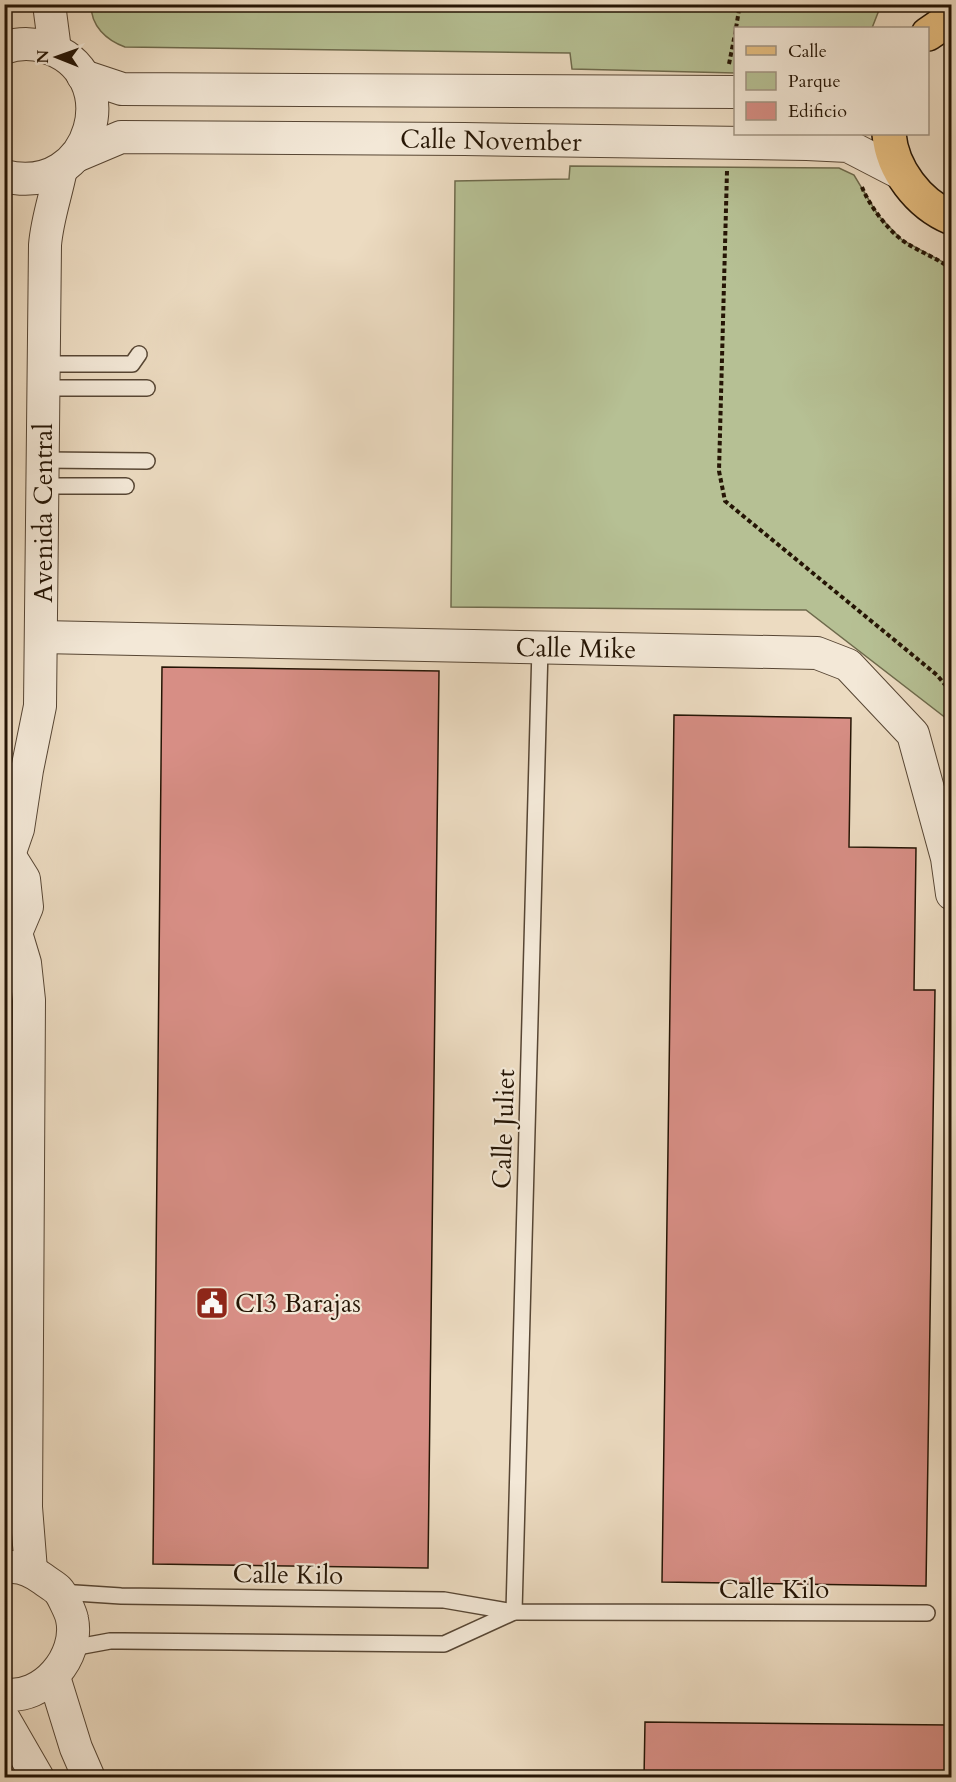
<svg xmlns="http://www.w3.org/2000/svg" width="956" height="1782" font-family="Cardo,serif">
	<style>
		.green { fill: #b6c094; stroke: #6e6a4c; stroke-width: 1.5 }
		.building { fill: #d78e85; stroke: #251505; stroke-width: 1.5 }
		.lines { fill: none; stroke-linecap: round; stroke-linejoin: round }
		.lane-casing { stroke: #574634; stroke-width: 18 }
		.street-casing { stroke: #574634; stroke-width: 34 }
		.primary-casing { stroke: #251505; stroke-width: 36 }
		.path { stroke: #251505; stroke-width: 4; stroke-dasharray: 4.5 3; stroke-linecap: butt }
		.lane { stroke: #f3e8d7; stroke-width: 15 }
		.street { stroke: #f3e8d7; stroke-width: 32 }
		.primary { stroke: #e6be80; stroke-width: 33 }
		.labels { text-anchor: middle; stroke-width: 4.5; stroke-linejoin: round; paint-order: stroke }
		.street-label { font-size: 26px; fill: #251505; stroke: #f3e8d7 }
		.poi-label { font-size: 26px; fill: #251505; stroke: #f3e8d7; text-anchor: start }
	</style>
	<rect width="100%" height="100%" fill="#ecdbc1"/>
	<filter id="stains"><feTurbulence type="fractalNoise" baseFrequency=".00333" numOctaves="4"/><feColorMatrix values="0 0 0 0 .2 0 0 0 0 .09 0 0 0 0 .02 0 0 0 .5 -.17"/></filter>
	<radialGradient id="worn" r=".72"><stop offset=".6" stop-color="#630" stop-opacity="0"/><stop offset="1" stop-color="#630" stop-opacity=".3"/></radialGradient>
	<g class="green">
		<path d="M91,5V4L881,5L872,28H736L735,73L572,69L570,53L125,47C106,40 91,26 91,5Z"/>
		<polygon points="570,166 839,168 854,175 878,215 902,240 943,262 951,270 951,722 806,610 451,607 455,181 569,179"/>
	</g>
	<g class="building">
		<polygon points="162,667 439,671 428,1568 153,1564"/>
		<polygon points="674,715 851,718 849,847 916,848 914,990 935,990 926,1586 662,1582"/>
		<polygon points="645,1722 949,1725 949,1778 644,1778"/>
	</g>
	<g class="lines">
		<defs>
			<g id="lane">
				<polyline points="44,364 132,364 139,354"/>
				<polyline points="44,388 147,388"/>
				<polyline points="43,460 147,461"/>
				<polyline points="43,486 126,486"/>
				<polyline points="540,648 514,1612 927,1613"/>
				<polyline points="60,1592 121,1596 444,1600 514,1612 444,1644 122,1641 110,1641 72,1648"/>
			</g>
			<g id="street">
				<polyline points="49,4 55,50"/>
				<path d="M4,48C18,43 32,43 45,47C127,71 95,199 4,176"/>
				<polyline points="83,76 122,89 736,92"/>
				<polyline points="76,156 121,137 464,139 807,144 848,146 902,174"/>
				<polyline points="41,637 817,653 848,665 913,734 947,858 952,894"/>
				<polyline points="4,852 9,855 24,879 27,907 16,933 4,942"/>
				<path d="M9,855L18,829L27,770L40,706L45,245C47,219 56,195 61,169"/>
				<polyline points="16,933 25,963 29,1000 26,1507 31,1570"/>
				<path d="M4,1568C19,1564 32,1571 43,1579C48,1583 54,1586 58,1590C62,1594 71,1613 72,1619C80,1656 43,1701 4,1694"/>
				<polyline points="54,1677 76,1748 89,1778"/>
				<polyline points="4,1719 38,1778"/>
			</g>
			<g id="primary">
				<polyline points="928,34 944,23 952,20"/>
				<path d="M889,134C892,169 918,204 952,218"/>
			</g>
		</defs>
		<use href="#lane" class="lane-casing"/>
		<use href="#street" class="street-casing"/>
		<use href="#primary" class="primary-casing"/>
		<g class="path">
			<polyline points="736,28 740,4"/>
			<polyline points="729,64 736,29"/>
			<polyline points="727,171 719,471 725,501 937,675 952,693"/>
			<path d="M862,187C869,205 887,229 902,240C918,252 937,257 952,270"/>
		</g>
		<use href="#lane" class="lane"/>
		<use href="#street" class="street"/>
		<use href="#primary" class="primary"/>
	</g>
	<defs>
		<symbol id="civic-square" viewBox="-11 -11 22 22"><rect x="-9" y="-9" width="18" height="18" rx="4" fill="#8f2418" stroke="#f3e8d7"/><path d="M-.6-6.5H3V-4.5H.6V-3L4-1V1h2V6H-6V1h2V-1L-.6-3ZM-1.2 2.5V6h2.4V2.5Z" fill="#fff"/></symbol>
	</defs>
	<g fill-rule="evenodd">
		<use href="#civic-square" x="193" y="1284" width="38" height="38"/>
	</g>
	<g class="labels">
		<g class="street-label">
			<text transform="translate(491 140) rotate(1)" y="9">Calle November</text>
			<text transform="translate(43 513) rotate(-90)" y="9">Avenida Central</text>
			<text transform="translate(576 648) rotate(1)" y="9">Calle Mike</text>
			<text transform="translate(503 1129) rotate(-88)" y="9">Calle Juliet</text>
			<text transform="translate(288 1574) rotate(1)" y="9">Calle Kilo</text>
			<text x="774" y="1598">Calle Kilo</text>
		</g>
		<g class="poi-label">
			<text x="235" y="1312">CI3 Barajas</text>
		</g>
	</g>
	<rect width="956" height="1782" fill="none" stroke="#ecdbc1" stroke-width="24"/>
	<rect x="6" y="6" width="944" height="1770" fill="none" stroke="#251505" stroke-width="3"/>
	<rect x="12" y="12" width="932" height="1758" fill="none" stroke="#251505" stroke-width="1.5"/>
	<rect x="734" y="27" width="195" height="108" fill="#f3e8d7" stroke="#a19483" stroke-width="1.5"/>
	<rect x="746" y="46" width="30" height="9" fill="#e6be80" stroke="#a19483" stroke-width="1.5"/>
	<text x="788" y="57" font-size="18" fill="#251505">Calle</text>
	<rect x="746" y="72" width="30" height="18" fill="#b6c094" stroke="#a19483" stroke-width="1.5"/>
	<text x="788" y="87" font-size="18" fill="#251505">Parque</text>
	<rect x="746" y="102" width="30" height="18" fill="#d78e85" stroke="#a19483" stroke-width="1.5"/>
	<text x="788" y="117" font-size="18" fill="#251505">Edificio</text>
	<g transform="translate(57 57) rotate(271)" stroke="#f3e8d7" stroke-width="4.5" paint-order="stroke">
	<path d="M0-4.5L10 22L0 15L-10 22Z" fill="#251505"/>
	<text y="-9" font-size="16" font-weight="bold" text-anchor="middle" fill="#251505">N</text>
	</g>
	<rect width="100%" height="100%" filter="url(#stains)"/>
	<rect width="100%" height="100%" fill="url(#worn)"/>
</svg>
